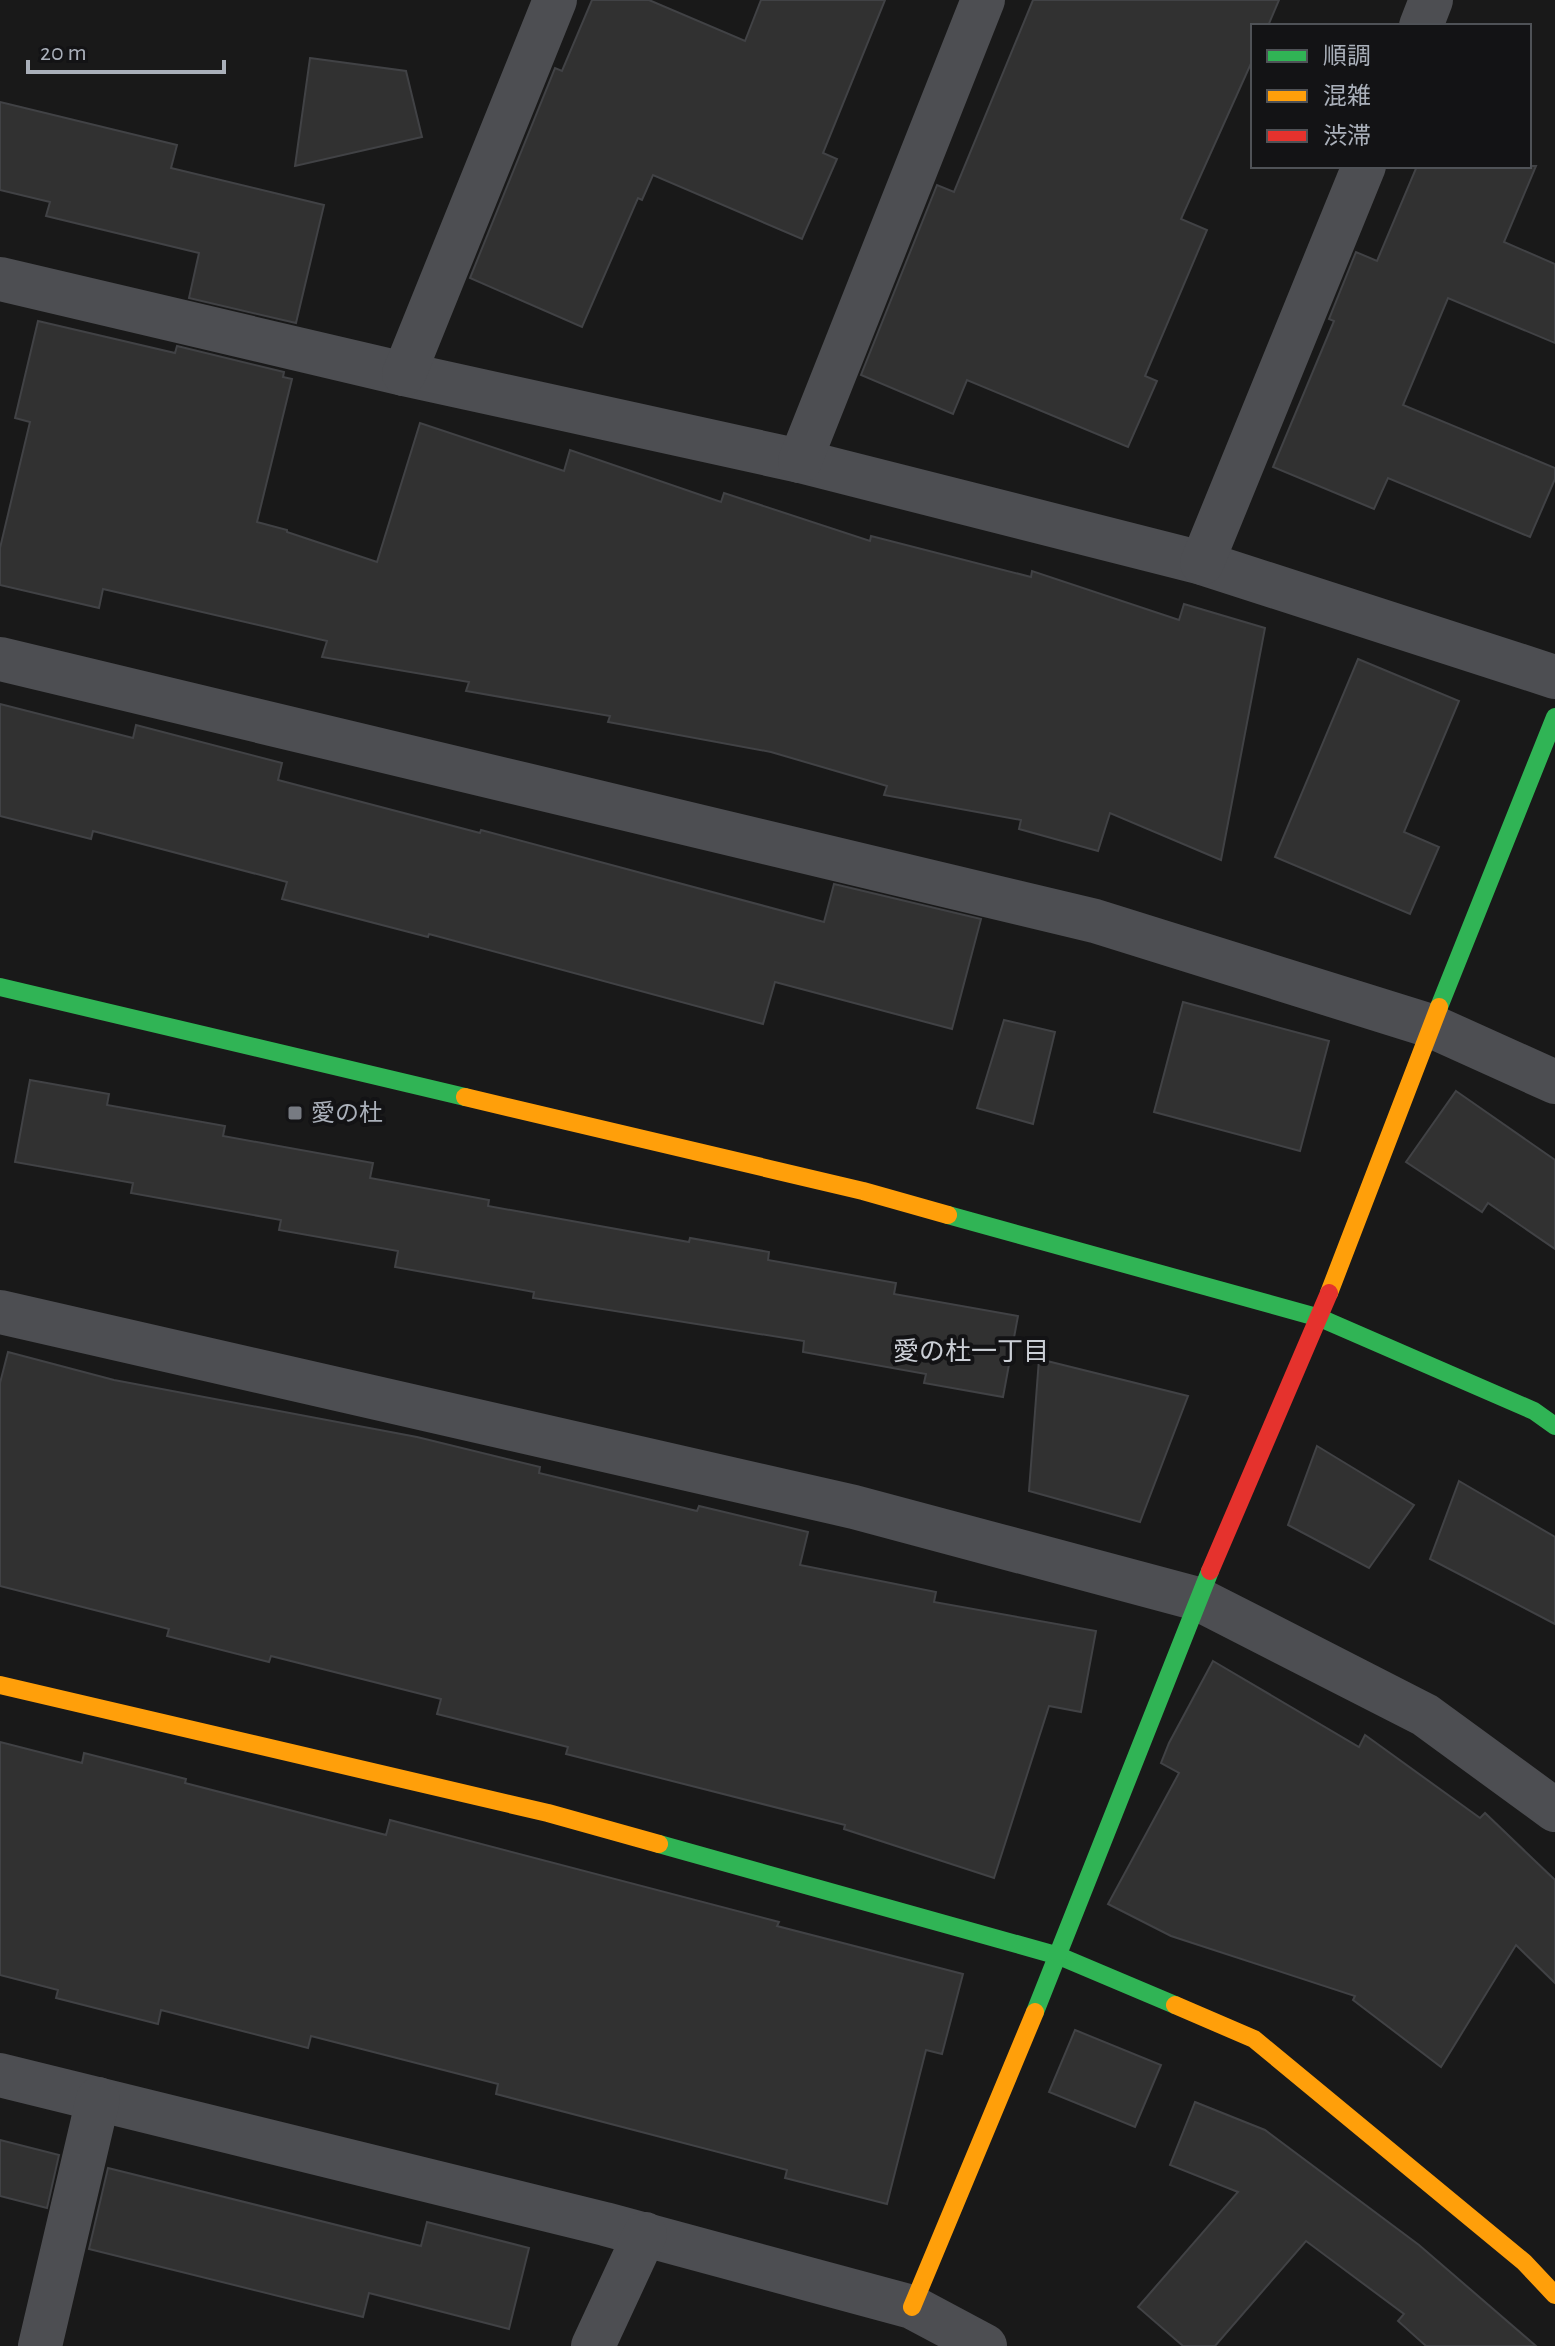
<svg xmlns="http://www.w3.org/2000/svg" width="1555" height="2346" font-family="'Alegreya Sans','Noto Sans JP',sans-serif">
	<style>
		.building { fill: #313131; stroke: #414245; stroke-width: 2 }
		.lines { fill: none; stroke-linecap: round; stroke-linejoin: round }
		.street { stroke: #4d4e52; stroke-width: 44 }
		.fast { stroke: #30b455; stroke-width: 18 }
		.slow { stroke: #ff9f0a; stroke-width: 18 }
		.jam { stroke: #e5322d; stroke-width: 18 }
		.poi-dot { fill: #777b82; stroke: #131315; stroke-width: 3 }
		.labels { text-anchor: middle; stroke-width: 8; stroke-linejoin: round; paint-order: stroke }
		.poi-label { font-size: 24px; fill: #aab0ba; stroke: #131315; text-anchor: start }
		.neighbourhood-label { font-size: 26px; fill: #cbcfd6; stroke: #131315 }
	</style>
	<rect width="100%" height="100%" fill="#191919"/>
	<g class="building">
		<polygon points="592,0 649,0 745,41 761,0 885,0 823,153 837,159 802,239 653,175 642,200 638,198 582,327 470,278 555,68 562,71"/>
		<polygon points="1033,0 1279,0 1268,26 1253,26 1253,59 1181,219 1207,230 1145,376 1157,381 1128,447 967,380 953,414 861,375 937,185 954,192"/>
		<polygon points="310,58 406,71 422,137 295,166"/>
		<polygon points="0,102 177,145 171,168 324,205 296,323 189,298 199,253 46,216 50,202 0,190"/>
		<polygon points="1417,166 1536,166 1504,242 1555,264 1555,343 1448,298 1403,405 1555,468 1555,479 1530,537 1388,478 1374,509 1273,467 1334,321 1329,319 1356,252 1377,261"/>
		<polygon points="38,321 175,353 177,346 284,372 283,377 292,379 257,522 287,530 287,532 377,562 420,423 564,471 570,450 721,502 724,493 870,541 871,536 1031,577 1032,571 1179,620 1184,604 1265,628 1221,860 1110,813 1098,851 1019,829 1021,820 884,795 887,786 771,752 608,722 610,716 466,691 469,682 322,657 327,641 103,589 99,608 0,585 0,548 30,422 15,418"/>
		<polygon points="1358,659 1459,701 1404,832 1439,847 1410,914 1275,857"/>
		<polygon points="0,704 133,738 136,725 282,763 278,780 480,833 481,830 824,922 834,884 981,919 952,1029 775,982 763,1024 429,934 428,937 282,899 287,882 93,831 91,839 0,816"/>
		<polygon points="1183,1002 1329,1041 1300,1151 1154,1112"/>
		<polygon points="1004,1020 1055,1032 1033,1124 977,1108"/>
		<polygon points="30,1080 109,1094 107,1105 225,1126 223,1136 373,1163 370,1178 489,1200 488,1206 689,1242 690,1238 769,1252 768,1260 896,1283 894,1294 1018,1316 1003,1397 924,1383 926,1374 803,1352 804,1341 533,1298 534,1292 395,1267 398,1251 279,1230 281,1220 131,1193 133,1183 15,1162"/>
		<polygon points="1456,1091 1555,1160 1555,1249 1488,1203 1482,1212 1406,1162"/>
		<polygon points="8,1352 114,1380 417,1437 540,1467 539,1473 697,1511 699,1506 808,1532 800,1565 936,1592 934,1602 1096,1631 1081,1712 1049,1706 994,1878 844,1829 845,1825 566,1754 568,1747 437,1714 441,1699 271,1656 269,1662 167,1636 169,1629 0,1586 0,1383"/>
		<polygon points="1039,1359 1188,1396 1140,1522 1029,1491"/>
		<polygon points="1317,1446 1414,1505 1369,1568 1288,1525"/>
		<polygon points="1459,1481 1555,1537 1555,1624 1430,1559"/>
		<polygon points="1213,1661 1359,1747 1365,1735 1480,1818 1485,1813 1555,1880 1555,1983 1516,1945 1441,2067 1353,2000 1355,1996 1171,1936 1108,1904 1179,1773 1161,1763 1169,1743"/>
		<polygon points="0,1742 82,1763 84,1753 186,1779 185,1783 386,1835 390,1820 779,1922 777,1926 963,1974 942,2054 926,2050 887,2204 785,2178 787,2170 496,2094 498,2084 311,2036 308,2048 161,2010 158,2024 56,1998 58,1990 0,1975"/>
		<polygon points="1075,2030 1161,2065 1135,2127 1049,2092"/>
		<polygon points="1195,2102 1265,2130 1419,2245 1536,2346 1426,2346 1398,2321 1404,2314 1306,2241 1215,2346 1183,2346 1138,2307 1238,2192 1170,2165"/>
		<polygon points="0,2140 59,2155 47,2208 0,2196"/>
		<polygon points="108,2168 421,2246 427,2222 529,2248 509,2329 369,2293 363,2317 89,2249"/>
	</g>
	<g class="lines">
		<g class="street">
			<polyline points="1421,26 1431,0"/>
			<polyline points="0,279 404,374 800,461 1202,563 1555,677"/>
			<polyline points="404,374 555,0"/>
			<polyline points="800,461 983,0"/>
			<polyline points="1202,563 1364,166"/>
			<polyline points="0,659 1095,921 1431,1026 1555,1082"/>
			<polyline points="0,1312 854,1507 1198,1599 1425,1715 1555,1810"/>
			<polyline points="0,2075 605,2224 912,2307 985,2346"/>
			<polyline points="40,2346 98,2099"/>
			<polyline points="593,2346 645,2234"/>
		</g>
		<g class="fast">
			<polyline points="0,987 465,1097"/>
			<polyline points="1439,1007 1555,717"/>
			<polyline points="948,1215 1320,1318 1534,1411 1555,1426"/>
			<polyline points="659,1844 1059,1956 1175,2005"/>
			<polyline points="1035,2012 1210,1571"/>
		</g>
		<g class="slow">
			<polyline points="465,1097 863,1191 948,1215"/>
			<polyline points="1329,1293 1439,1007"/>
			<polyline points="0,1685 548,1813 659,1844"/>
			<polyline points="1175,2005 1254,2039 1524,2262 1555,2295"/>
			<polyline points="912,2307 1035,2012"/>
		</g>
		<polyline class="jam" points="1210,1571 1329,1293"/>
	</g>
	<rect class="poi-dot" x="287" y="1105" width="16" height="16" rx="4"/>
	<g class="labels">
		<g class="poi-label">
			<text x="311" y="1121">愛の杜</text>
		</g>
		<g class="neighbourhood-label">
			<text x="971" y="1360">愛の杜一丁目</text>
		</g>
	</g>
	<rect x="1251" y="24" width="280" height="144" fill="#131315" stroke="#4f5257" stroke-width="2"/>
	<rect x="1267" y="50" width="40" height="12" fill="#30b455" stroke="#4f5257" stroke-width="2"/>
	<text x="1323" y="64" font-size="24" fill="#aab0ba">順調</text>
	<rect x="1267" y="90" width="40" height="12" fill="#ff9f0a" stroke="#4f5257" stroke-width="2"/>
	<text x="1323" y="104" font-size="24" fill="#aab0ba">混雑</text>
	<rect x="1267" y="130" width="40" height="12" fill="#e5322d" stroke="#4f5257" stroke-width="2"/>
	<text x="1323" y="144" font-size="24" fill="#aab0ba">渋滞</text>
	<path d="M28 60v12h196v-12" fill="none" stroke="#aab0ba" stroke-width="4"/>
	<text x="40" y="60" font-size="24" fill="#aab0ba" stroke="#131315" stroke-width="6" paint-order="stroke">20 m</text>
</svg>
